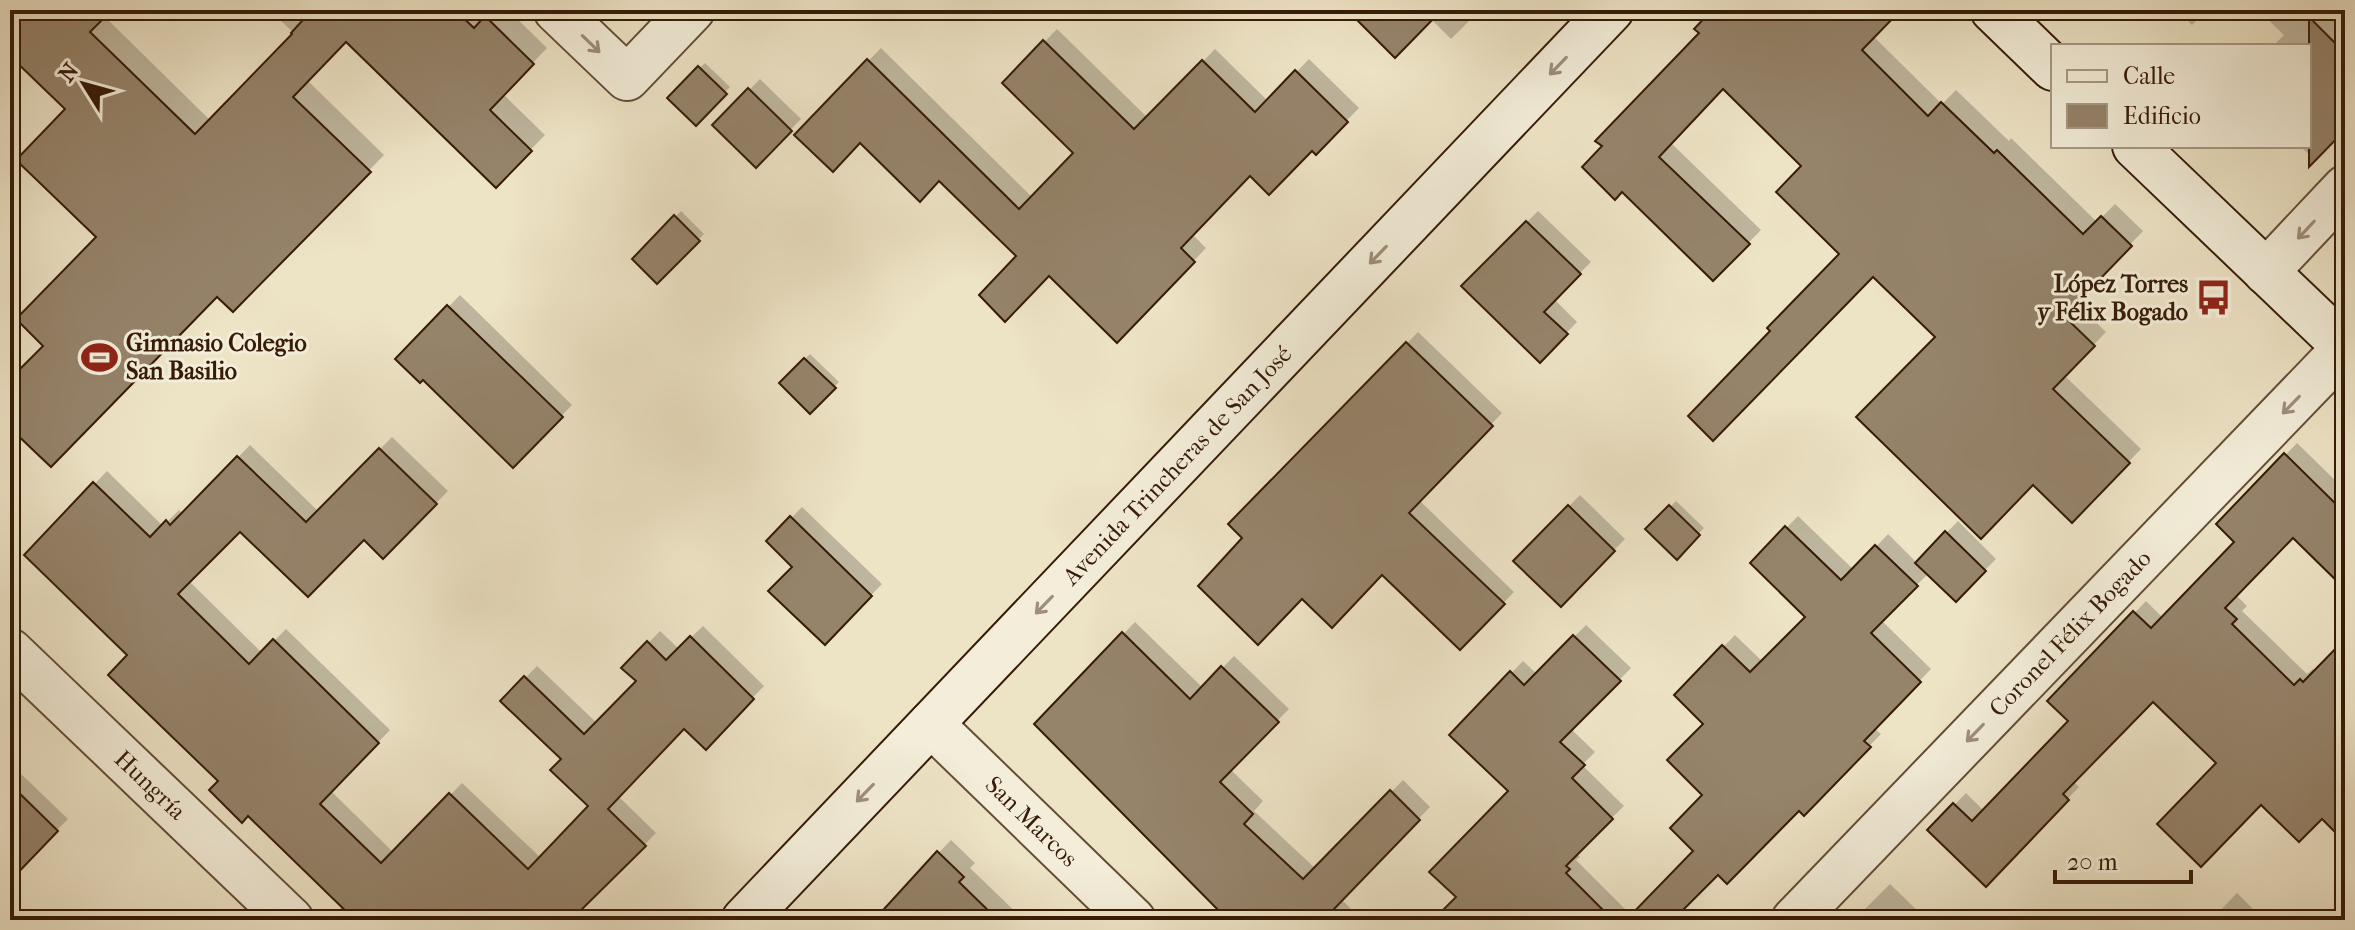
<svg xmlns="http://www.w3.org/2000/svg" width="2355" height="930" font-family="'IM FELL French Canon',serif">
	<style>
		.shadow { fill: #0003 }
		.building { fill: #95836a; stroke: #361b07; stroke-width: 2 }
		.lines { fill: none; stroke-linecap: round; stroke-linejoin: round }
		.street-casing { stroke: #644d36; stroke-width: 48 }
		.secondary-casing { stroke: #361b07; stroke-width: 48 }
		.street { stroke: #f3edd9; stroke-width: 44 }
		.secondary { stroke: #f3edd9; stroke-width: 44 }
		.oneway { stroke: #9e8e7a }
		.labels { text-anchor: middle; stroke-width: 6; stroke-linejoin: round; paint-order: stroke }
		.poi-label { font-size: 24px; font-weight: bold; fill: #361b07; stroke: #f3edd9; text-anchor: end }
		.street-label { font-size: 24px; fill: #361b07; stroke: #f3edd9 }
	</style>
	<rect width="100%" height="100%" fill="#ede3c5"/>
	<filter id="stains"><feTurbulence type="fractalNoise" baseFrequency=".0025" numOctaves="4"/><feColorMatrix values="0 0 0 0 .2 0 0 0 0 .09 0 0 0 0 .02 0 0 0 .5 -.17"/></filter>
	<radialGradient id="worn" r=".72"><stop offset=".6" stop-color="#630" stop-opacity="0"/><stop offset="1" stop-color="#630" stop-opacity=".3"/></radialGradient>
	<g class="shadow">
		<polygon points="10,10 110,10 104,16 211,121 295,34 269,10 485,10 489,15 494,10 508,10 547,48 503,94 545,135 496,185 347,39 307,80 384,155 233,310 217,294 10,425 10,382 45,346 99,237 68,109 14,57 10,61"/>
		<polygon points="1351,10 1480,10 1451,39 1431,19"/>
		<polygon points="1715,10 1896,10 1873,36 1942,104 1956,90 2009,141 2011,138 2097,222 2115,204 2143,231 2075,302 2106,332 2064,375 2141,449 2072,520 1938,337 1873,274 1773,331 1842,254 1804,166 1723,87 1671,143 1761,230 1713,279 1622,189"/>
		<polygon points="2176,10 2207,10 2192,25"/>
		<polygon points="2258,10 2345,10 2345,128 2314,159 2300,146 2309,146 2309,46 2273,46 2284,35"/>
		<polygon points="1057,29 1148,118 1215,49 1268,101 1309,59 1359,108 1316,152 1312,149 1250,173 1192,234 1206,248 1117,341 1049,274 1019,256 940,179 860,141 797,135 881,48 1033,198 1076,153 1004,83"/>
		<polygon points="705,63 730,87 696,123 670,98"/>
		<polygon points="760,79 801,119 756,165 715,125"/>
		<polygon points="681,211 704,234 657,281 634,259"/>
		<polygon points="1538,211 1591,262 1554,299 1577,322 1540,360 1464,286"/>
		<polygon points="460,295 572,405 513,465 423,377 398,359"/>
		<polygon points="1418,332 1502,413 1419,500 1514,592 1460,647 1383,572 1245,538 1231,524"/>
		<polygon points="810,354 839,382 810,411 781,383"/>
		<polygon points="392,437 448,491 383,557 364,537 240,529 189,581 262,653 286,629 390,730 331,791 394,853 462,783 541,858 591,806 563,759 503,701 537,666 598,724 638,681 624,668 660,631 679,649 703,626 764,686 705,747 685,726 618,796 656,833 570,920 341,920 335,914 343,906 221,781 130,655 27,555 107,471 163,526 179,510 183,514 250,445 319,512"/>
		<polygon points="2297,443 2345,490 2345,575 2294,535 2236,595 2247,606 2242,611 2307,674 2313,669 2316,672 2345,642 2345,840 2322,816 2261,802 2153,699 2073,781 2079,787 1986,884 1930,830 1966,793 1984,811 2071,721 2050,701 2146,601 2163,618 2237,542 2219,524"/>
		<polygon points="1580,495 1625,539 1561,604 1516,560"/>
		<polygon points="1676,501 1704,528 1677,557 1648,529"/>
		<polygon points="802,507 882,584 825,642 795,567 769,541"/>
		<polygon points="1798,516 1854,570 1888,534 1917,563 1958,521 1996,559 1956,599 1929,573 1881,620 1931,669 1874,728 1881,734 1804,813 1799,808 1718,872 1671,920 1436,920 1458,897 1511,791 1452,735 1523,661 1537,674 1586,625 1631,668 1571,729 1595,752 1582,765 1624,806 1576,853 1580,857 1576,860 1632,916 1696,851 1705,795 1706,724 1676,695 1735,635 1763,662 1807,617 1752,563"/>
		<polygon points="1135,622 1203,688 1234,656 1289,709 1230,769 1263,801 1254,811 1316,869 1403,780 1430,807 1341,899 1362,920 1233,920 1037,724"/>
		<polygon points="20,773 68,819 10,878 10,783"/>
		<polygon points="951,840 975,863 970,868 1024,920 874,920"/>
		<polygon points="1890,884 1927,920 1854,920"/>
		<polygon points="2237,893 2264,920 2211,920"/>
		<polygon points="2139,911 2148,920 2130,920"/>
	</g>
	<g class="building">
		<polygon points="10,10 112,10 90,32 195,134 292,34 291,33 312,10 455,10 474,28 485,16 534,64 490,110 532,151 496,188 346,42 293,97 371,172 233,312 217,297 51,467 10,428 10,379 43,346 16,319 96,237 16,160 65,109 10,56"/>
		<polygon points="1347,10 1442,10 1395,58"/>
		<polygon points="1712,10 1901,10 1862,50 1928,116 1941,102 1994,153 1997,150 2083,234 2101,216 2132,246 2064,316 2095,346 2053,389 2130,463 2072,523 2033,485 1981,539 1856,417 1935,337 1873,277 1713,441 1688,416 1770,331 1767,328 1839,254 1776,192 1801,166 1723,89 1659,157 1750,244 1713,281 1622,192 1615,200 1582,167 1602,146 1595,141 1699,33 1694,29"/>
		<polygon points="2309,17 2345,53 2345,130 2309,167"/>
		<polygon points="1043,40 1134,129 1202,60 1255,112 1295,70 1348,122 1316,155 1312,151 1269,195 1250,176 1181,248 1195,262 1117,343 1049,276 1005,322 979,295 1016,256 939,181 920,202 860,143 833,172 794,135 867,59 1019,209 1073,153 1002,83"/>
		<polygon points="698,66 727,94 696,126 667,98"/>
		<polygon points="748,88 792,131 756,168 712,125"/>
		<polygon points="674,215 700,241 657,284 632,259"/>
		<polygon points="1526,221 1581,274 1544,312 1568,334 1540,363 1461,286"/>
		<polygon points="447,305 563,417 513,468 423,380 420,383 395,359"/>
		<polygon points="1406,342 1493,426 1409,513 1505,604 1460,650 1382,575 1332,628 1302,599 1258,645 1198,586 1242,538 1228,524"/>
		<polygon points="804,358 836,388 810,414 779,383"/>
		<polygon points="379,448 437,504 383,559 364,540 308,597 240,532 178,594 249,664 273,639 379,743 320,804 381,863 449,793 528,869 588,806 550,770 561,759 500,701 524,676 584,734 636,681 621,668 647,641 666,660 690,636 754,699 706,750 684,729 608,809 646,846 571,920 355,920 248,816 242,823 209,790 218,781 108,675 127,655 24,555 93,482 150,537 166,520 170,525 237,456 306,522"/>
		<polygon points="2284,453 2345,513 2345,589 2293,538 2225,608 2237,619 2232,624 2294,685 2300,679 2303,682 2345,639 2345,842 2322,819 2299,842 2261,805 2201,867 2157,824 2216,763 2153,702 2063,794 2069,800 1986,887 1927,830 1953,803 1972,821 2068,721 2047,701 2133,611 2151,628 2234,542 2216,524"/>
		<polygon points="1568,505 1615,551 1561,607 1513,561"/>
		<polygon points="1669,505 1700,535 1677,560 1645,529"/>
		<polygon points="790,516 872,596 825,645 768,591 792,567 766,541"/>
		<polygon points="1785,526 1841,580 1875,545 1918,586 1871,633 1921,682 1864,741 1871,747 1804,816 1799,811 1727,884 1718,875 1673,920 1626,920 1693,851 1670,828 1702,795 1667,760 1703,724 1674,695 1722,645 1750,672 1805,617 1750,563"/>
		<polygon points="1945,531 1986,571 1956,602 1915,563"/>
		<polygon points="1122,632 1190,699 1221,666 1279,722 1220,782 1253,814 1244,824 1303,879 1390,790 1420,820 1334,909 1346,920 1228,920 1034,724"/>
		<polygon points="1573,635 1621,681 1560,742 1585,765 1572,778 1613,819 1566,866 1570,869 1566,873 1613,920 1433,920 1456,897 1429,872 1508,791 1449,735 1510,671 1524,685"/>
		<polygon points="10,784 58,831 10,881"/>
		<polygon points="937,851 964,877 959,882 998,920 874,920"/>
	</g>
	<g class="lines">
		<defs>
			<g id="street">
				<polyline points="556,10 627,78 692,10"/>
				<polyline points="2266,272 2345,188"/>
				<path id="s1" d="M10,651L291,920"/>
				<path id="s2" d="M931,724L1133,920"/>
				<path id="s3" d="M1794,920L2345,348"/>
			</g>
			<g id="secondary">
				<polyline points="1993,10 2053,68"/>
				<polyline points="2135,146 2345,347"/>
				<path id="s4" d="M744,920L1611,10"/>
			</g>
		</defs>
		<use href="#street" class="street-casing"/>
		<use href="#secondary" class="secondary-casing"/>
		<use href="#street" class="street"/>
		<use href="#secondary" class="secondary"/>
	</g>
	<defs><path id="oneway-shaft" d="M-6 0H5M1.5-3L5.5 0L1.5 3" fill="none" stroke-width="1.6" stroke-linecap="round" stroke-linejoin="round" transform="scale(2)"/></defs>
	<g class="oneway">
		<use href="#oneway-shaft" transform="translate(591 44) rotate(44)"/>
		<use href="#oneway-shaft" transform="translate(1558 66) rotate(134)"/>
		<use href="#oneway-shaft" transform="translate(2306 230) rotate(133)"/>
		<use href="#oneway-shaft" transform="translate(1378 255) rotate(134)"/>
		<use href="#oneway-shaft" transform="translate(2291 405) rotate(134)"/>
		<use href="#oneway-shaft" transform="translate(1044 605) rotate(134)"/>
		<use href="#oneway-shaft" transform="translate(1975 733) rotate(134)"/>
		<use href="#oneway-shaft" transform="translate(865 793) rotate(134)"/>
	</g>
	<defs>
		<symbol id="bus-bare" viewBox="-9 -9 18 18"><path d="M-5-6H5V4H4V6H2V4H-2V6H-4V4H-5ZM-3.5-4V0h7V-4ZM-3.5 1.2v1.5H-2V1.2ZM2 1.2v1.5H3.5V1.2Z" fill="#8f2418" stroke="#f3edd9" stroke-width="2.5" paint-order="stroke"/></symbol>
		<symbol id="stadium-bare" viewBox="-9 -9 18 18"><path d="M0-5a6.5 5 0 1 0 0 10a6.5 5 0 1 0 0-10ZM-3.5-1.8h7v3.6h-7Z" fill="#8f2418" stroke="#f3edd9" stroke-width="2.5" paint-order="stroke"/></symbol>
	</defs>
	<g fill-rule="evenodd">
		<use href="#bus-bare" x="2188" y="272" width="51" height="51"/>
		<use href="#stadium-bare" x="74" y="332" width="51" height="51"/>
	</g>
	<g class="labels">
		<g class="poi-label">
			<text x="2188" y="292">López Torres<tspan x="2188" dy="28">y Félix Bogado</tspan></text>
			<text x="126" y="351" text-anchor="start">Gimnasio Colegio<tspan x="126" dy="28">San Basilio</tspan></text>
		</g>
		<g class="street-label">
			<text dy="8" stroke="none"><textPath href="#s4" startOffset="628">Avenida Trincheras de San José</textPath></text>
			<text dy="8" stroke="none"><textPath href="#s3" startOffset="398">Coronel Félix Bogado</textPath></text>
			<text dy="8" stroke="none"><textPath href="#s1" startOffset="194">Hungría</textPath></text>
			<text dy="8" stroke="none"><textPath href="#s2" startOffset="140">San Marcos</textPath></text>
		</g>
	</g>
	<rect width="2355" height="930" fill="none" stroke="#ede3c5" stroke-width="40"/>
	<rect x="12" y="12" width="2331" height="906" fill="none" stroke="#361b07" stroke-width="4"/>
	<rect x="20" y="20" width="2315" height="890" fill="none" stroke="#361b07" stroke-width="2"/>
	<rect x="2051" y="44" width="260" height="104" fill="#f3edd9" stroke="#a79985" stroke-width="2"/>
	<rect x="2067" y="70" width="40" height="12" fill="#f3edd9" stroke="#a79985" stroke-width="2"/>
	<text x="2123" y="84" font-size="24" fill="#361b07">Calle</text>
	<rect x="2067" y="104" width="40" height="24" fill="#95836a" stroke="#a79985" stroke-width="2"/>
	<text x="2123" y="124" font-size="24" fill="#361b07">Edificio</text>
	<g transform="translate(84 84) rotate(307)" stroke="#f3edd9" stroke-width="6" paint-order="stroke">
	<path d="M0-6L14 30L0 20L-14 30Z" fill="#361b07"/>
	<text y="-12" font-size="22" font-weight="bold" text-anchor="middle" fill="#361b07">N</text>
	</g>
	<path d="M2055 870v12h136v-12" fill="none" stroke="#361b07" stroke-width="4"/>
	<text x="2067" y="870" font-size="24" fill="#361b07" stroke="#f3edd9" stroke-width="6" paint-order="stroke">20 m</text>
	<rect width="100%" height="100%" filter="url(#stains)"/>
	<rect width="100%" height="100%" fill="url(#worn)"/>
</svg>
